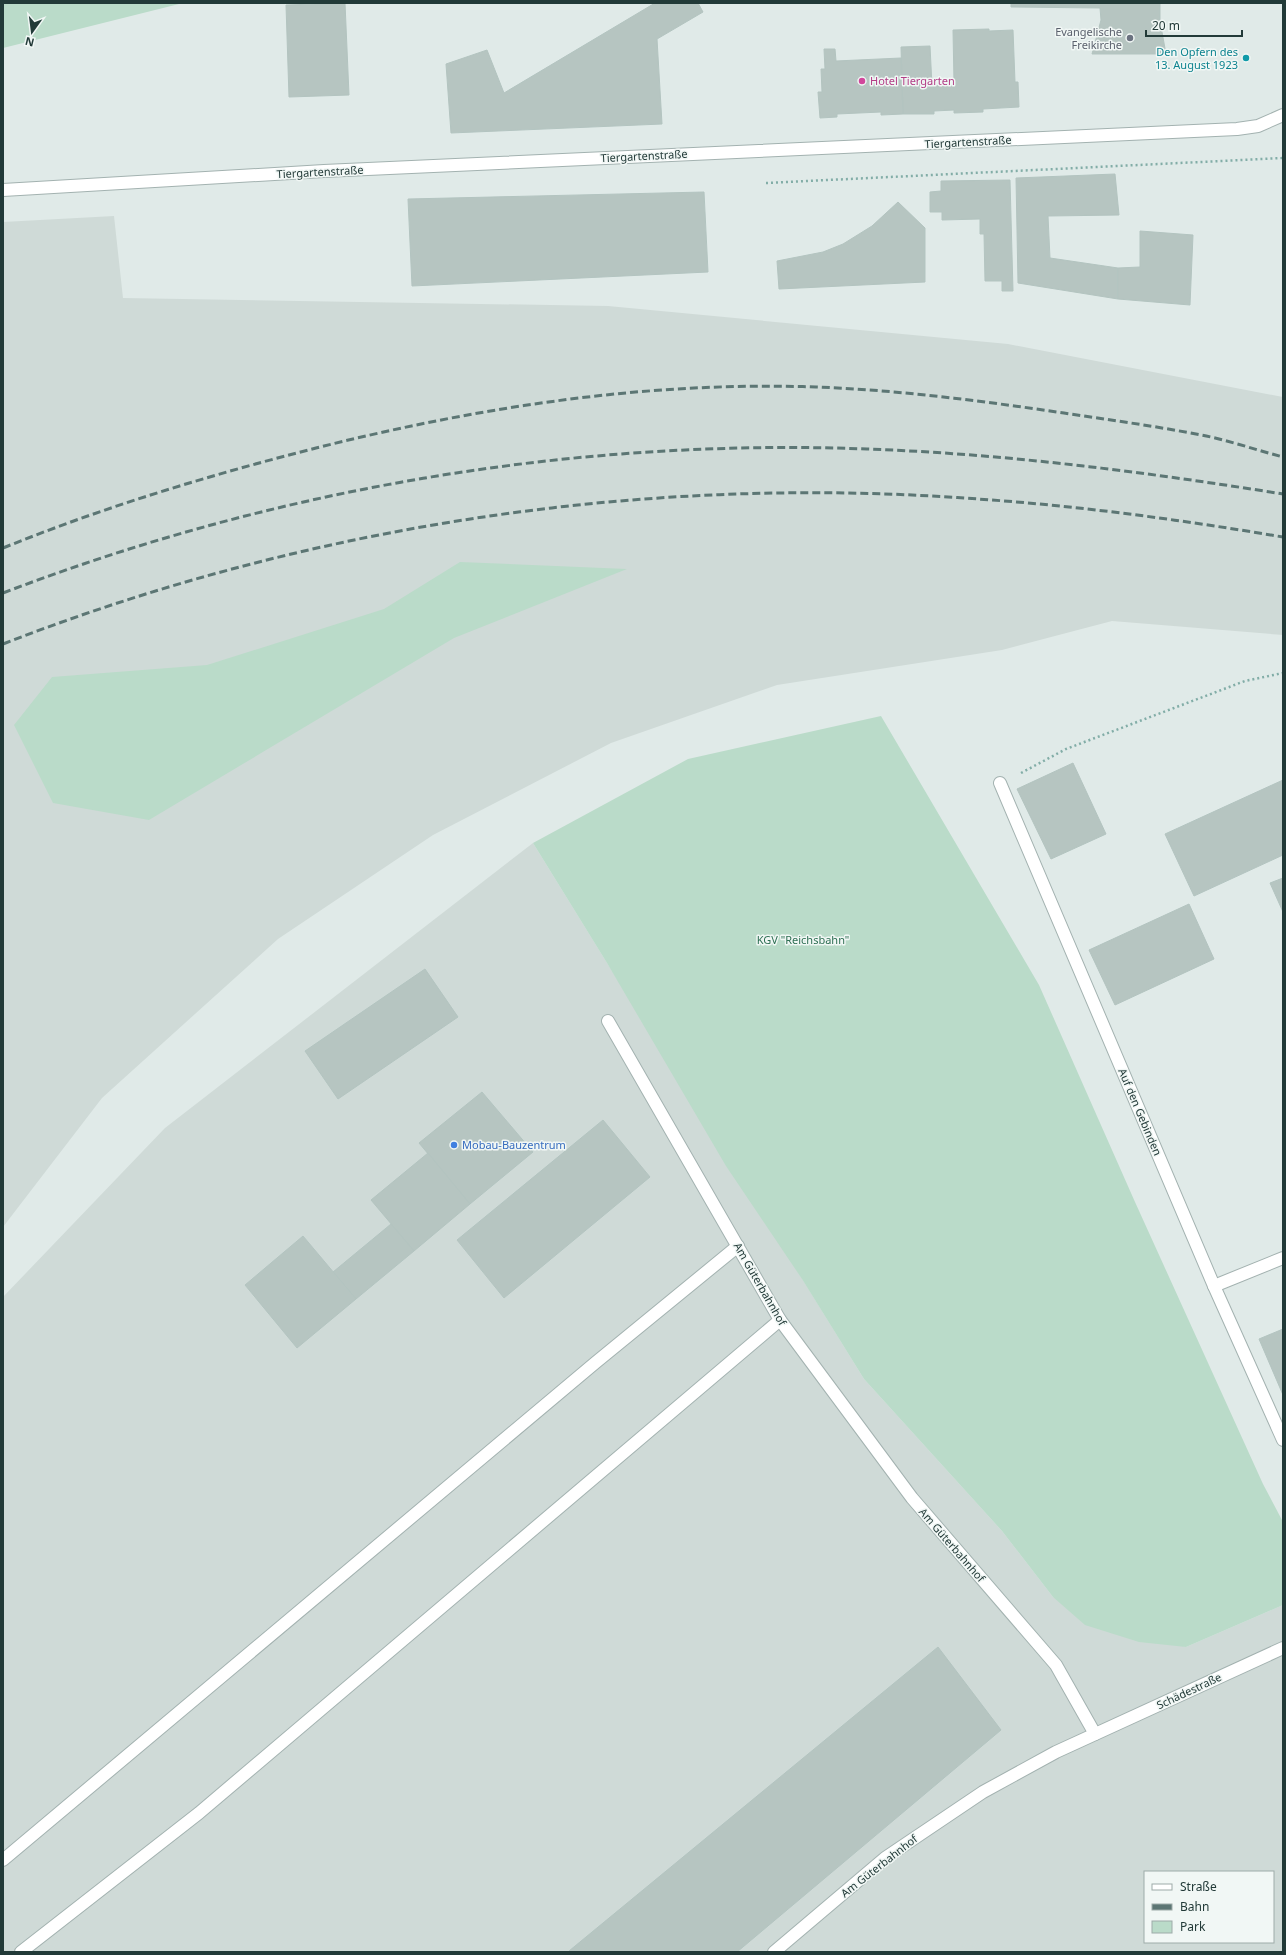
<svg xmlns="http://www.w3.org/2000/svg" width="1286" height="1955" font-family="'Noto Sans',sans-serif">
	<style>
		.built { fill: #cfdad7; fill-rule: evenodd }
		.green { fill: #badbc9 }
		.building { fill: #b6c5c1; stroke: #b3c4c0 }
		.lines { fill: none; stroke-linecap: round; stroke-linejoin: round }
		.service-casing { stroke: #a3b2b0; stroke-width: 14 }
		.minor-casing { stroke: #a3b2b0; stroke-width: 14 }
		.path { stroke: #82ada7; stroke-width: 2.5; stroke-dasharray: 2 3; stroke-linecap: butt }
		.service { stroke: #fff; stroke-width: 12 }
		.minor { stroke: #fff; stroke-width: 12 }
		.rail { stroke: #5c7674; stroke-width: 3; stroke-dasharray: 8 4; stroke-linecap: butt }
		.worship-dot { fill: #6b7280; stroke: #f1f7f5; stroke-width: 1.5 }
		.culture-dot { fill: #0f9aa8; stroke: #f1f7f5; stroke-width: 1.5 }
		.hotel-dot { fill: #d1479c; stroke: #f1f7f5; stroke-width: 1.5 }
		.shop-dot { fill: #3f7fe0; stroke: #f1f7f5; stroke-width: 1.5 }
		.labels { text-anchor: middle; stroke-width: 3; stroke-linejoin: round; paint-order: stroke }
		.worship-label { font-size: 11px; fill: #5b616d; stroke: #f1f7f5; text-anchor: end }
		.culture-label { font-size: 11px; fill: #0d838f; stroke: #f1f7f5; text-anchor: end }
		.hotel-label { font-size: 11px; fill: #b23c85; stroke: #f1f7f5; text-anchor: start }
		.street-label { font-size: 11px; fill: #223a38; stroke: #f1f7f5 }
		.park-label { font-size: 11px; fill: #2e6f53; stroke: #f1f7f5 }
		.shop-label { font-size: 11px; fill: #366cbe; stroke: #f1f7f5; text-anchor: start }
	</style>
	<rect width="100%" height="100%" fill="#e0eae8"/>
	<g class="built">
		<polygon points="114,216 123,298 608,306 1008,344 1283,397 1283,635 1112,621 1002,650 777,685 611,743 433,835 278,939 102,1098 3,1227 3,222"/>
		<path d="M533,843L864,1379L1002,1531L1053,1597L1186,1647L1283,1605V1952H3V1297L165,1128ZM1145,1872H1273V1942H1145Z"/>
	</g>
	<g class="green">
		<polygon points="3,3 183,3 3,48"/>
		<polygon points="460,562 627,569 454,638 149,820 53,803 14,725 52,677 207,665 384,609"/>
		<polygon points="881,716 1039,985 1135,1202 1263,1484 1283,1522 1283,1605 1186,1647 1139,1642 1085,1625 1053,1597 1002,1531 864,1379 802,1279 726,1166 607,963 533,843 688,759"/>
	</g>
	<g class="building">
		<polygon points="345,3 349,95 289,97 286,5"/>
		<polygon points="655,3 698,3 703,12 657,39 662,124 451,133 446,64 487,50 504,93"/>
		<polygon points="1011,3 1160,3 1160,21 1166,54 1092,54 1101,20 1100,8 1011,7"/>
		<polygon points="989,29 989,31 1013,30 1015,82 1018,82 1019,107 983,109 983,112 954,113 954,110 934,111 934,114 903,114 901,47 930,46 932,86 952,85 952,82 954,82 953,30"/>
		<polygon points="824,49 835,49 836,61 901,58 903,114 881,115 881,112 837,114 837,117 820,118 818,92 822,92 821,69 825,69"/>
		<polygon points="1115,174 1119,215 1048,216 1050,258 1118,268 1118,299 1018,283 1016,178"/>
		<polygon points="1010,180 1013,291 1002,291 1002,281 985,281 984,234 980,234 980,219 942,220 942,212 930,212 930,192 941,191 941,181"/>
		<polygon points="704,192 708,272 412,286 408,199"/>
		<polygon points="898,202 925,228 925,282 779,289 777,261 823,252 843,244 872,226"/>
		<polygon points="1140,231 1193,235 1190,305 1118,299 1118,268 1140,267"/>
		<polygon points="1073,763 1106,834 1051,859 1017,789"/>
		<polygon points="1283,780 1283,855 1194,896 1165,834"/>
		<polygon points="1283,878 1283,912 1270,883"/>
		<polygon points="1189,904 1214,959 1115,1005 1089,950"/>
		<polygon points="425,969 458,1017 338,1099 305,1051"/>
		<polygon points="482,1092 533,1152 470,1204 419,1143"/>
		<polygon points="603,1120 650,1177 504,1298 457,1240"/>
		<polygon points="428,1153 470,1204 414,1251 371,1200"/>
		<polygon points="391,1224 414,1251 356,1299 333,1272"/>
		<polygon points="303,1236 356,1299 297,1348 245,1285"/>
		<polygon points="1283,1329 1283,1395 1259,1339"/>
		<polygon points="938,1647 1001,1730 737,1952 570,1952 569,1951"/>
	</g>
	<g class="lines">
		<defs>
			<g id="service">
				<polyline points="1214,1286 1283,1258"/>
				<polyline points="3,1860 595,1363 738,1246"/>
				<polyline points="21,1952 199,1813 780,1320"/>
			</g>
			<g id="minor">
				<polyline points="3,190 324,171 1237,129 1258,126 1283,115"/>
				<polyline points="1000,783 1214,1286 1283,1440"/>
				<polyline points="608,1021 780,1320 912,1498 1056,1665 1095,1734"/>
				<polyline points="774,1952 885,1858 983,1792 1056,1752 1283,1648"/>
			</g>
		</defs>
		<use href="#service" class="service-casing"/>
		<use href="#minor" class="minor-casing"/>
		<g class="path">
			<polyline points="766,183 1283,158"/>
			<polyline points="1021,773 1066,749 1245,681 1283,673"/>
		</g>
		<use href="#service" class="service"/>
		<use href="#minor" class="minor"/>
		<g class="rail">
			<path d="M3,548C104,507 210,475 316,448C479,407 648,381 816,387C899,390 982,401 1064,413C1110,420 1155,426 1201,435C1228,440 1256,450 1283,457"/>
			<path d="M3,593C277,488 574,438 867,449C1007,454 1145,472 1283,494"/>
			<path d="M3,644C311,524 648,474 978,499C1080,506 1182,520 1283,537"/>
		</g>
	</g>
	<circle class="worship-dot" cx="1130" cy="38" r="4"/>
	<circle class="culture-dot" cx="1246" cy="58" r="4"/>
	<circle class="hotel-dot" cx="862" cy="81" r="4"/>
	<circle class="shop-dot" cx="454" cy="1145" r="4"/>
	<g class="labels">
		<g class="worship-label">
			<text x="1122" y="36">Evangelische<tspan x="1122" dy="13">Freikirche</tspan></text>
		</g>
		<g class="culture-label">
			<text x="1238" y="56">Den Opfern des<tspan x="1238" dy="13">13. August 1923</tspan></text>
		</g>
		<g class="hotel-label">
			<text x="870" y="85">Hotel Tiergarten</text>
		</g>
		<g class="street-label">
			<text transform="translate(968 142) rotate(-3)" y="4">Tiergartenstraße</text>
			<text transform="translate(644 156) rotate(-3)" y="4">Tiergartenstraße</text>
			<text transform="translate(320 172) rotate(-3)" y="4">Tiergartenstraße</text>
			<text transform="translate(1140 1112) rotate(67)" y="4">Auf den Gebinden</text>
			<text transform="translate(760 1284) rotate(60)" y="4">Am Güterbahnhof</text>
			<text transform="translate(952 1545) rotate(49)" y="4">Am Güterbahnhof</text>
			<text transform="translate(1189 1691) rotate(-25)" y="4">Schädestraße</text>
			<text transform="translate(879 1866) rotate(-38)" y="4">Am Güterbahnhof</text>
		</g>
		<g class="park-label">
			<text x="803" y="944">KGV "Reichsbahn"</text>
		</g>
		<g class="shop-label">
			<text x="462" y="1149">Mobau-Bauzentrum</text>
		</g>
	</g>
	<rect width="1286" height="1955" fill="none" stroke="#223a38" stroke-width="8"/>
	<rect x="1144" y="1871" width="130" height="72" fill="#f1f7f5" stroke="#9eaba9"/>
	<rect x="1152" y="1884" width="20" height="6" fill="#ffffff" stroke="#9eaba9"/>
	<text x="1180" y="1891" font-size="12" fill="#223a38">Straße</text>
	<rect x="1152" y="1904" width="20" height="6" fill="#5c7674" stroke="#9eaba9"/>
	<text x="1180" y="1911" font-size="12" fill="#223a38">Bahn</text>
	<rect x="1152" y="1921" width="20" height="12" fill="#badbc9" stroke="#9eaba9"/>
	<text x="1180" y="1931" font-size="12" fill="#223a38">Park</text>
	<g transform="translate(32 32) rotate(194)" stroke="#f1f7f5" stroke-width="3" paint-order="stroke">
	<path d="M0-3L7 15L0 10L-7 15Z" fill="#223a38"/>
	<text y="-6" font-size="11" font-weight="bold" text-anchor="middle" fill="#223a38">N</text>
	</g>
	<path d="M1146 30v6h96v-6" fill="none" stroke="#223a38" stroke-width="2"/>
	<text x="1152" y="30" font-size="12" fill="#223a38" stroke="#f1f7f5" stroke-width="3" paint-order="stroke">20 m</text>
</svg>
